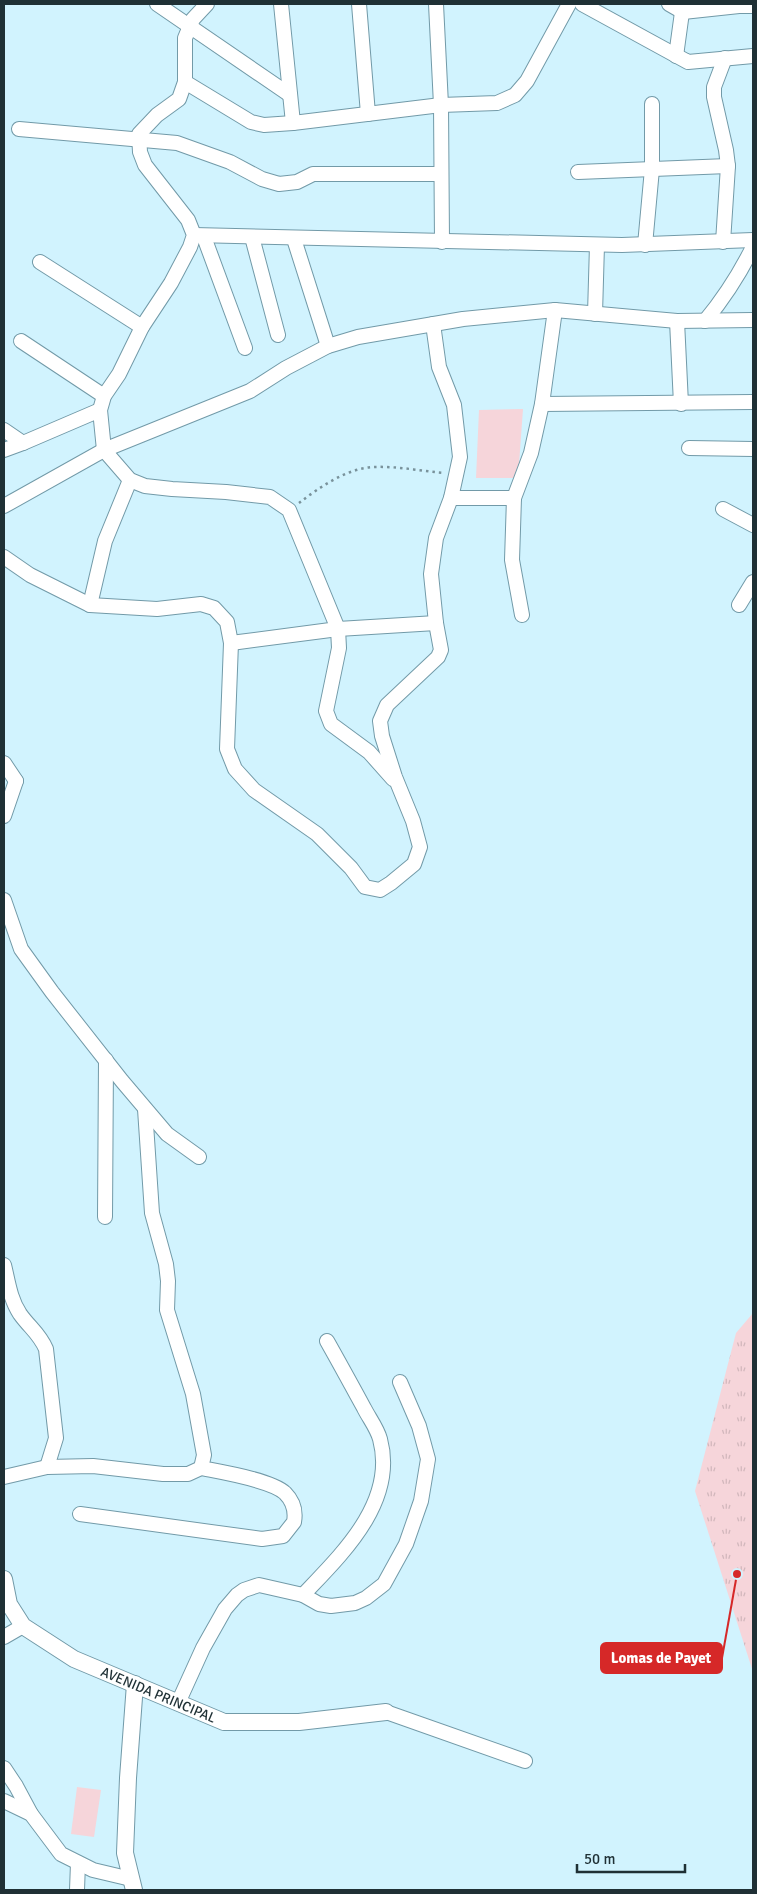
<svg xmlns="http://www.w3.org/2000/svg" width="757" height="1894" font-family="Signika,sans-serif">
	<style>
		.grass { fill: url(#grass-tufts) }
		.garden { fill: #f6d5da }
		.lines { fill: none; stroke-linecap: round; stroke-linejoin: round }
		.minor-casing { stroke: #729aa8; stroke-width: 16 }
		.tertiary-casing { stroke: #729aa8; stroke-width: 18 }
		.path { stroke: #79929b; stroke-width: 2.5; stroke-dasharray: 2.5 4; stroke-linecap: butt }
		.minor { stroke: #fff; stroke-width: 14 }
		.tertiary { stroke: #fff; stroke-width: 16 }
		.labels { text-anchor: middle; stroke-width: 5; stroke-linejoin: round; paint-order: stroke }
		.street-label { font-size: 14px; fill: #1f3035; stroke: #d1f3fe }
		.leader { fill: none; stroke: #d62828; stroke-width: 2 }
		.callout-dot { fill: #d62828; stroke: #d1f3fe; stroke-width: 2 }
		.callout { fill: #d62828; stroke: #d62828; stroke-width: 2 }
		.callout-label { font-size: 15px; text-anchor: middle; font-weight: bold; fill: #fff }
	</style>
	<defs>
		<pattern id="grass-tufts" width="24" height="20" patternUnits="userSpaceOnUse" patternTransform="scale(1.25)"><rect width="24" height="20" fill="#f6d5da"/><path d="M3 7l-1-3M5 7V3M7 7l1-3M15 17l-1-3M17 17v-4M19 17l1-3" fill="none" stroke="#d2b7bc"/></pattern>
	</defs>
	<rect width="100%" height="100%" fill="#d1f3fe"/>
	<polygon class="grass" points="753,1313 753,1672 695,1491 736,1333"/>
	<g class="garden">
		<polygon points="523,409 518,478 476,478 479,410"/>
		<polygon points="77,1787 101,1790 94,1837 71,1834"/>
	</g>
	<g class="lines">
		<defs>
			<g id="minor">
				<polyline points="157,4 290,95"/>
				<polyline points="207,4 193,19 185,38 185,82 179,99 157,115 139,134 140,152 145,165 188,220 194,235 190,247 171,283 142,327 119,374 104,396 100,410 104,450 130,480 145,486 172,489 226,492 270,497 289,510 338,629 339,648 326,711 331,724 369,752 393,779"/>
				<polyline points="281,4 293,123"/>
				<polyline points="359,4 368,114"/>
				<polyline points="436,4 441,105 442,242"/>
				<polyline points="582,4 688,62 753,56"/>
				<polyline points="669,4 683,12 739,6 753,6"/>
				<polyline points="676,56 683,5"/>
				<polyline points="185,82 251,122 264,125 293,123 441,105 497,103 515,95 527,81 569,4"/>
				<polyline points="19,129 177,143 230,162 262,179 279,184 297,182 313,174 441,174"/>
				<polyline points="578,172 728,166"/>
				<polyline points="194,235 622,245 753,240"/>
				<polyline points="204,237 245,348"/>
				<polyline points="252,237 278,335"/>
				<polyline points="294,239 328,346"/>
				<polyline points="723,242 728,166 726,150 714,97 714,87 725,58"/>
				<polyline points="645,245 652,169 652,104"/>
				<polyline points="40,262 142,327"/>
				<polyline points="595,314 597,245"/>
				<polyline points="677,321 681,404"/>
				<path d="M705,321C725,297 739,275 753,247"/>
				<polyline points="21,341 104,396"/>
				<polyline points="542,404 753,402"/>
				<polyline points="4,430 23,443"/>
				<polyline points="689,448 753,449"/>
				<polyline points="4,450 23,443 100,410"/>
				<polyline points="451,498 514,498"/>
				<polyline points="4,506 104,450 250,391 286,368 328,346 358,337 463,319 555,310 677,321 753,320"/>
				<polyline points="723,509 753,525"/>
				<polyline points="4,557 30,575 90,605 157,609 201,604 214,608 227,622 231,643 227,749 235,769 254,790 317,834 351,868 365,887 380,890 391,883 414,864 420,847 413,821 395,777 382,736 380,721 387,705 438,657 441,650 436,623 431,574 436,538 451,498 460,457 454,405 439,367 433,324"/>
				<polyline points="90,605 105,541 130,480"/>
				<polyline points="739,605 753,582"/>
				<polyline points="522,615 512,560 514,498 531,453 542,404 555,310"/>
				<polyline points="231,643 338,629 436,623"/>
				<polyline points="4,763 16,781"/>
				<polyline points="4,816 16,781"/>
				<polyline points="4,900 21,949 52,992 122,1081 167,1134 199,1157"/>
				<polyline points="105,1217 106,1060"/>
				<path d="M4,1265C8,1281 10,1299 20,1314C30,1328 39,1333 46,1349L56,1438L47,1467"/>
				<polyline points="4,1477 47,1467 93,1466 163,1474 188,1474 201,1468 204,1455 193,1394 167,1310 168,1281 166,1264 152,1213 145,1109"/>
				<path d="M80,1514L262,1539L283,1536L294,1522C296,1511 293,1501 285,1493C271,1480 221,1472 201,1468"/>
				<path d="M303,1595C342,1554 397,1502 380,1439C377,1428 369,1418 364,1408C352,1386 340,1364 327,1341"/>
				<polyline points="4,1637 23,1626"/>
				<polyline points="178,1703 203,1648 225,1609 237,1595 244,1590 259,1585 303,1595 319,1604 331,1606 355,1603 366,1598 384,1584 406,1544 421,1501 428,1459 419,1426 400,1382"/>
				<polyline points="386,1712 525,1761"/>
				<polyline points="4,1768 16,1786 31,1814"/>
				<polyline points="4,1801 31,1814 61,1854 93,1870 131,1879"/>
				<polyline points="77,1890 78,1863"/>
			</g>
			<g id="tertiary">
				<path id="s1" d="M4,1579L9,1604L23,1626L74,1659L224,1722H299L386,1712"/>
				<polyline points="134,1890 125,1853 128,1778 135,1684"/>
			</g>
		</defs>
		<use href="#minor" class="minor-casing"/>
		<use href="#tertiary" class="tertiary-casing"/>
		<path class="path" d="M299,503C320,487 347,468 374,467C397,466 421,471 444,473"/>
		<use href="#minor" class="minor"/>
		<use href="#tertiary" class="tertiary"/>
	</g>
	<g class="labels">
		<g class="street-label">
			<text dy="5" stroke="none"><textPath href="#s1" startOffset="204">AVENIDA PRINCIPAL</textPath></text>
		</g>
	</g>
	<path class="leader" d="M737 1574L722 1658"/>
	<circle class="callout-dot" cx="737" cy="1574" r="5"/>
	<rect class="callout" x="601" y="1643" width="121" height="30" rx="5"/>
	<g class="callout-label">
		<text x="661" y="1663">Lomas de Payet</text>
	</g>
	<rect width="757" height="1894" fill="none" stroke="#1f3035" stroke-width="10"/>
	<path d="M577 1864v8h108v-8" fill="none" stroke="#1f3035" stroke-width="2.5"/>
	<text x="584" y="1864" font-size="15" fill="#1f3035" stroke="#d1f3fe" stroke-width="4" paint-order="stroke">50 m</text>
</svg>
